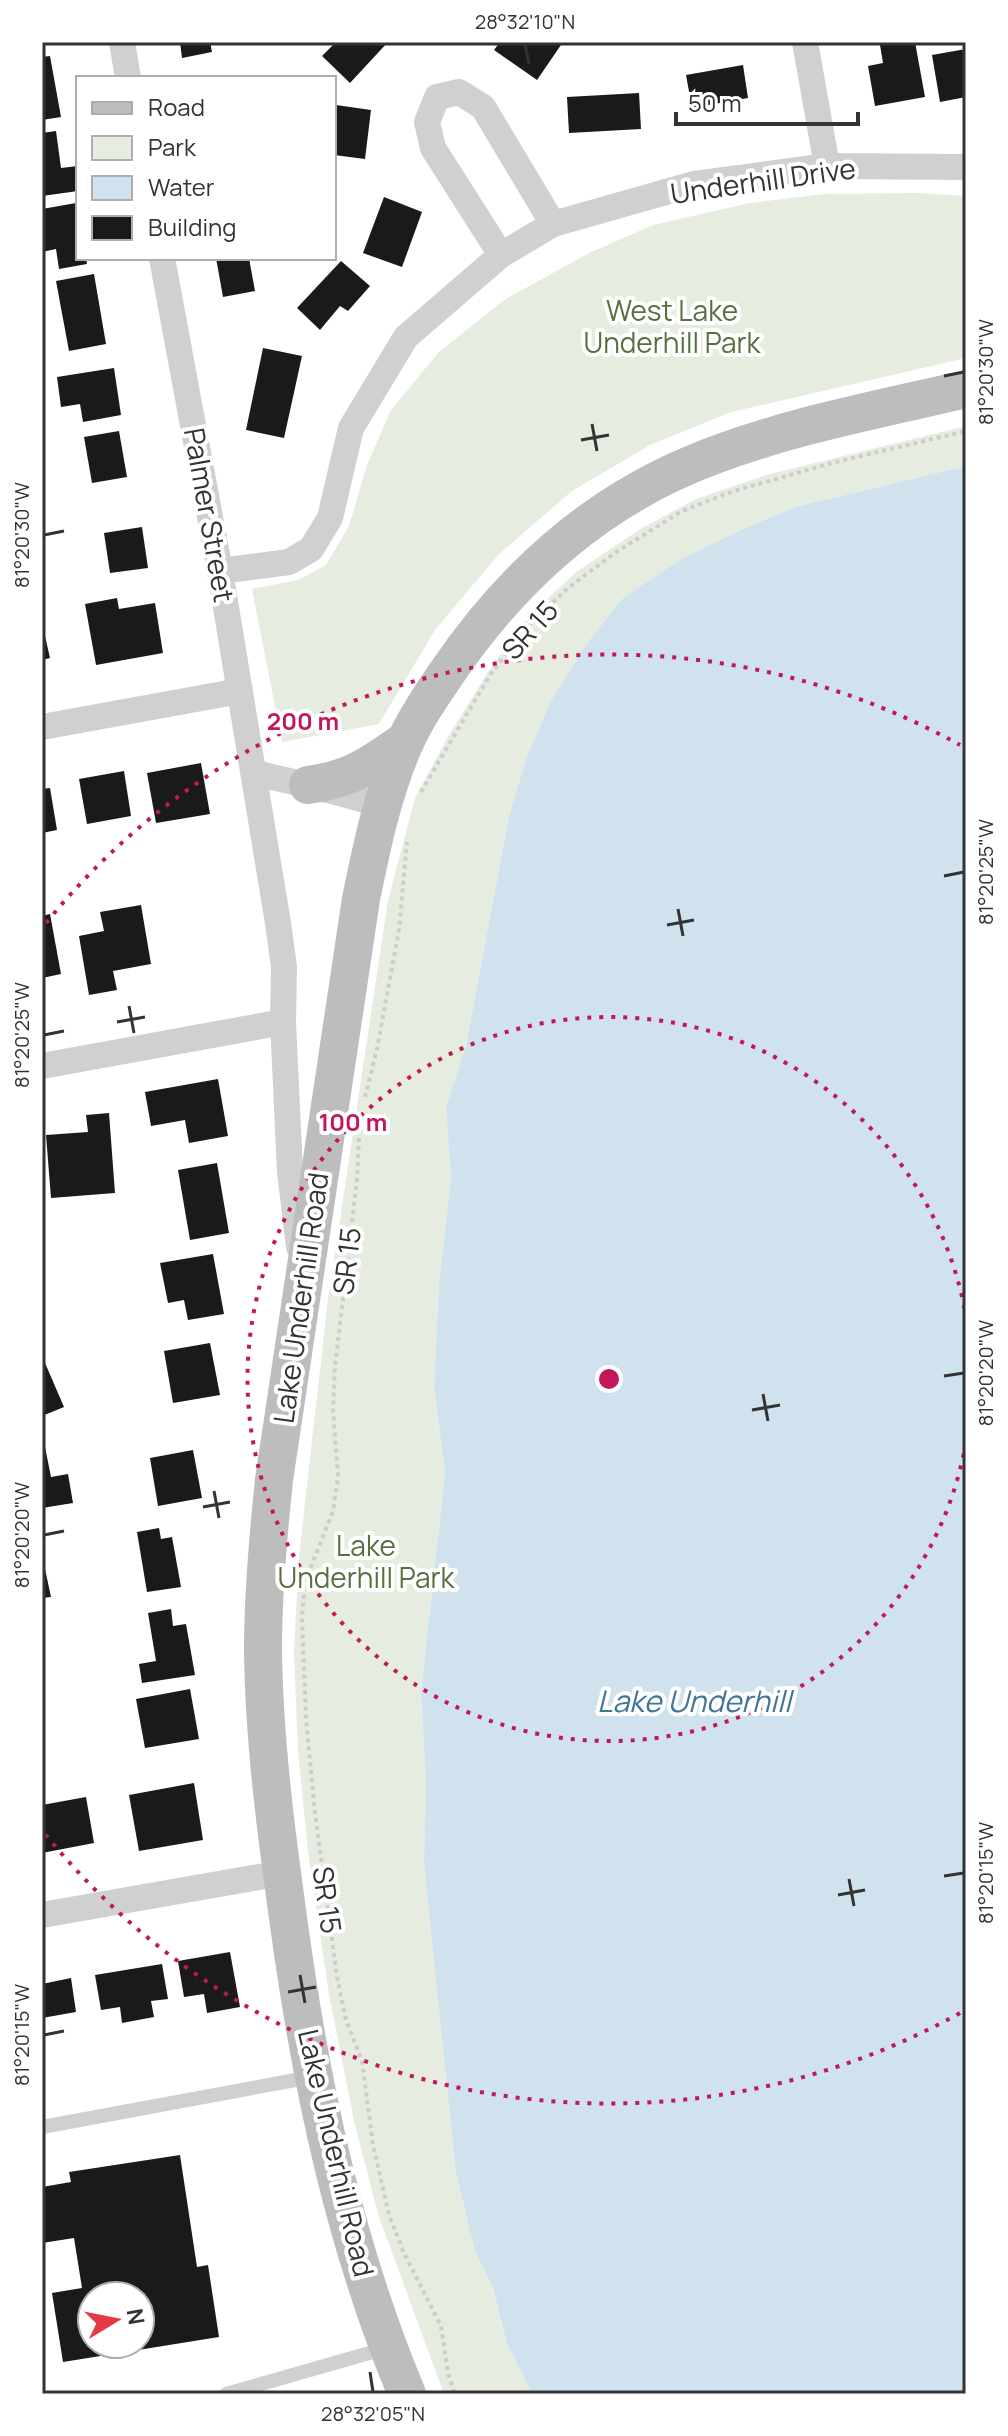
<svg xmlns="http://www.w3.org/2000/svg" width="1008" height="2436" font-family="Manrope,sans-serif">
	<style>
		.green { fill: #e6ecdf }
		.water { fill: #cfe2ee }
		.building { fill: #1a1a1a; fill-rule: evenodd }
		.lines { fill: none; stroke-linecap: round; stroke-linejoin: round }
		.path { stroke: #cdcdcd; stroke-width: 4; stroke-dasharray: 4 4; stroke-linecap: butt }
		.lane { stroke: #d0d0d0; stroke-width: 14 }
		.street { stroke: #d0d0d0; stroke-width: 26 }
		.secondary { stroke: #bdbdbd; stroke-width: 38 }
		.ticks { fill: none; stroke: #333; stroke-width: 3 }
		.ring { fill: none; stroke: #c2185b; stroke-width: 4; stroke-dasharray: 4 8 }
		.labels { text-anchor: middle; stroke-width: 8; stroke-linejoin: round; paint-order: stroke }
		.street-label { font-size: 28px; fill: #333; stroke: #fff }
		.park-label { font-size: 28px; fill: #56703f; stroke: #fff }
		.water-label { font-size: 30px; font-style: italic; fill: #3f7597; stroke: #fff }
		.centre { fill: #c2185b; stroke: #fff; stroke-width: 4 }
		.ring-label { font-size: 24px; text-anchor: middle; font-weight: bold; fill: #c2185b; stroke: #fff; stroke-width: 8; stroke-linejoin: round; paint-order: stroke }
		.neatline { fill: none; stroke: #333; stroke-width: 3 }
		.ticks-label { font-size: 20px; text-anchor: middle; fill: #333 }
	</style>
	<rect width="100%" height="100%" fill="#fff"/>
	<g class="green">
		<polygon points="917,193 966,196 966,358 731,412 650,445 572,491 498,555 435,630 379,724 282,742 252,589 298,580 326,565 349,526 367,465 391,410 438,353 504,300 589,253 653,225 750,203 825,194"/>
		<polygon points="966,426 966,466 795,507 745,528 681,559 623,598 551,701 527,756 509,816 466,1045 446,1107 451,1178 439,1284 434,1386 445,1473 421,1691 426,1784 424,1863 475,2251 493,2288 507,2344 532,2394 444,2394 378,2214 354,2121 329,1994 308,1852 298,1752 294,1652 299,1556 328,1299 388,901 415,798 449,735 490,669 528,617 576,572 642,528 696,499 766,475"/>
	</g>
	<polygon class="water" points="966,466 966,2394 532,2394 507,2344 493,2288 475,2251 456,2171 424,1863 426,1784 421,1691 445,1473 434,1386 439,1284 451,1178 446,1107 466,1045 509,816 527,756 551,701 586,645 623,598 681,559 745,528 795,507"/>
	<g class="building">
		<polygon points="180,42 210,42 212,52 182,58"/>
		<polygon points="336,42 388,42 350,83 322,56"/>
		<polygon points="500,42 563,42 537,80 494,50"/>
		<polygon points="897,42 915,42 925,97 875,106 868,66 883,63 880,45"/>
		<polygon points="966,49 966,97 940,102 932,55"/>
		<polygon points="50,56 61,117 42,120 42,57"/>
		<polygon points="743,65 748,98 692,108 686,75"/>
		<polygon points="639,93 641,129 569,133 567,97"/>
		<polygon points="336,105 371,110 365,159 334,155"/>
		<polygon points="56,131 61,168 78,166 78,191 42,196 42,133"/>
		<polygon points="384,197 422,212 402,267 363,253"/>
		<polygon points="76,203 78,258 86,258 87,264 59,269 56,249 42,252 42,209"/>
		<polygon points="216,258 249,258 255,291 223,297"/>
		<polygon points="341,261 370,286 348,311 340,306 320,330 297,308"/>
		<polygon points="94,274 106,344 69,351 56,281"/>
		<polygon points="263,348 302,356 284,438 246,430"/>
		<polygon points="114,368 121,415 83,422 80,404 61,407 57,377"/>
		<polygon points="119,431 127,477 92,483 84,437"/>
		<polygon points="142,527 148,568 110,573 104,533"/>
		<polygon points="117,598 119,609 155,603 163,653 96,665 85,604"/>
		<polygon points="42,623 50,658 42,660"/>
		<polygon points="201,763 210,814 156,823 147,773"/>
		<polygon points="124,771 131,816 87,824 79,779"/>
		<polygon points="50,788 57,830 42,833 42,789"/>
		<polygon points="141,905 151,964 113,971 117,990 89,995 79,936 104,931 100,912"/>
		<polygon points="50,914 61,974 42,978 42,916"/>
		<polygon points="218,1079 228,1136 189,1143 185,1120 151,1126 145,1092"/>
		<polygon points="109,1113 115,1193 51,1198 46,1135 88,1132 86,1115"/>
		<polygon points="217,1163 229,1233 190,1240 178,1170"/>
		<polygon points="213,1254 224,1314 188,1320 184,1300 168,1303 160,1263"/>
		<polygon points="210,1343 220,1395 173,1403 164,1351"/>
		<polygon points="42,1356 64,1407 42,1416"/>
		<polygon points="42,1432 51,1477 68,1474 73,1503 42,1508"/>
		<polygon points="193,1450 202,1498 158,1506 150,1458"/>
		<polygon points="159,1528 161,1539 172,1537 181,1587 147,1592 137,1532"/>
		<polygon points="42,1555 51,1597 42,1598"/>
		<polygon points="171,1609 173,1626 186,1624 195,1675 142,1683 139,1664 156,1661 148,1613"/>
		<polygon points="190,1689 199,1739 145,1748 136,1699"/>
		<polygon points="194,1783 203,1840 139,1851 129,1795"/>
		<polygon points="86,1797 94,1843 42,1853 42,1805"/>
		<polygon points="230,1952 240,2007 207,2013 204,1994 184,1997 178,1961"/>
		<polygon points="162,1964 168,1999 151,2001 154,2017 122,2023 120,2007 101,2010 95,1975"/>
		<polygon points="71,1978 76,2012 42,2018 42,1984"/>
		<path d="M180,2155L197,2267L208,2265L219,2337L63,2362L52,2293L82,2288L74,2238L42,2243V2187L71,2182L69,2172ZM92,2296H140V2344H92Z"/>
	</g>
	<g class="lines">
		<g class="path">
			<polyline points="421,792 490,675 529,625 568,588 616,552 682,511 734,491 832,463 966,431"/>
			<polyline points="365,1097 377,1049 399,930 407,842"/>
			<polyline points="359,1138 357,1179 335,1367 333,1409 338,1477 333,1511 305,1582 302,1617 306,1719 315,1813 337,1977 346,2020 362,2061 373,2145 389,2215 404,2253 441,2326 448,2373 455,2394"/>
		</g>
		<g class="lane">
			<polyline points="42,2127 312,2077"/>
			<polyline points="226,2394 387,2348"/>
		</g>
		<g class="street">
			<polyline points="122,42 128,78"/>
			<polyline points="805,42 827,166"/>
			<polyline points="501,255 433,148 427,122 437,97 459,92 483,107 553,224"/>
			<polyline points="162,258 220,571 278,923 284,967 283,1022 290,1172 299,1247"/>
			<polyline points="220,571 289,562 311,549 330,518 351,428 406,337 501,255 553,224 694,184 827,166 966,167"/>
			<polyline points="42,727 240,691"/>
			<polyline points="255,773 336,792 382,805"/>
			<polyline points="42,1066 283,1022"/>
			<polyline points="42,1915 282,1873"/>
		</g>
		<g class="secondary">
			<path d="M308,785C352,779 370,765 406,740"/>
			<path d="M407,2394C345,2246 312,2090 290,1932C277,1839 264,1744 263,1649C263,1593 268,1537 274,1480L361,899C372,845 383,792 405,742C416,718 431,696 446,674C509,581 591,505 697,462C783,427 876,410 966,389"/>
		</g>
	</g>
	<path class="ticks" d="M525,44L529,64M944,376L964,372M592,424L597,451M581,440L609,435M44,535L64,531M944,876L964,872M678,909L683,936M667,925L694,920M129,1006L134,1033M117,1022L145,1017M44,1035L64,1031M944,1376L964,1373M763,1394L768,1421M752,1410L780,1405M214,1491L219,1518M203,1507L230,1502M44,1535L64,1531M944,1876L964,1873M849,1879L854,1906M838,1895L865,1890M300,1975L305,2003M288,1992L316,1987M44,2035L64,2031M370,2372L373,2392"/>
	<g class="ring">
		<path d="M966 1442A362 362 0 1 1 966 1316"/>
		<path d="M960 2013A725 725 0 0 1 46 1835M46 923A725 725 0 0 1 960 745"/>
	</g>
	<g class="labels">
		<g class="street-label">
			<text transform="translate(763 181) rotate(-8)" y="10">Underhill Drive</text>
			<text transform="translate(209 515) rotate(80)" y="10">Palmer Street</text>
			<text transform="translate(530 630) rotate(-48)" y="10">SR 15</text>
			<text transform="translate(347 1261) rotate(-83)" y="10">SR 15</text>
			<text transform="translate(301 1298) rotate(-82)" y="10">Lake Underhill Road</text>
			<text transform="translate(327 1900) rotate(82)" y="10">SR 15</text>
			<text transform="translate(336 2153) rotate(77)" y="10">Lake Underhill Road</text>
		</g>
		<g class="park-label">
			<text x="672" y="321">West Lake<tspan x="672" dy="32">Underhill Park</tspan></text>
			<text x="366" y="1556">Lake<tspan x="366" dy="32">Underhill Park</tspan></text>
		</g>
		<g class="water-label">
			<text x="694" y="1712">Lake Underhill</text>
		</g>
	</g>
	<circle cx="609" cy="1379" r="12" class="centre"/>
	<g class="ring-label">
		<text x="303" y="730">200 m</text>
		<text x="353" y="1131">100 m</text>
	</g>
	<rect width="1008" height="2436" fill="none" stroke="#ffffff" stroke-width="88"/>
	<rect x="76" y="76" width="260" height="184" fill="#ffffff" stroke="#adadad" stroke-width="2"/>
	<rect x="92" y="102" width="40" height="12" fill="#bdbdbd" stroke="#adadad" stroke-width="2"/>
	<text x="148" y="116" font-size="24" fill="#333333">Road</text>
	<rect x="92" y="136" width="40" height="24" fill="#e6ecdf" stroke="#adadad" stroke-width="2"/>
	<text x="148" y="156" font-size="24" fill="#333333">Park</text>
	<rect x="92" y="176" width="40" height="24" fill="#cfe2ee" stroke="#adadad" stroke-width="2"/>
	<text x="148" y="196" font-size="24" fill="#333333">Water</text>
	<rect x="92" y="216" width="40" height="24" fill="#1a1a1a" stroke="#adadad" stroke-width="2"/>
	<text x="148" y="236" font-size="24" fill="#333333">Building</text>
	<g transform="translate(116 2320) rotate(80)"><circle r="38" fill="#ffffff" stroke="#adadad" stroke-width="2"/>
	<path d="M0-6L14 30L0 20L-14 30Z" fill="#e63946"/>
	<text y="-12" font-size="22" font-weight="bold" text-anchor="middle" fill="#333333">N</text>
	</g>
	<path d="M676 112v12h182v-12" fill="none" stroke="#333333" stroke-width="4"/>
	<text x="688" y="112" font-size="24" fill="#333333" stroke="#ffffff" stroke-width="6" paint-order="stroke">50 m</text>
	<rect x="44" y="44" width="920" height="2348" class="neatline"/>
	<g class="ticks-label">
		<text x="525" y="29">28°32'10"N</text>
		<text transform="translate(986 372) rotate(-90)" y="7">81°20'30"W</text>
		<text transform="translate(22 535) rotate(-90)" y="7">81°20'30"W</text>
		<text transform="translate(986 872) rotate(-90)" y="7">81°20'25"W</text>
		<text transform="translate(22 1035) rotate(-90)" y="7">81°20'25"W</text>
		<text transform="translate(986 1373) rotate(-90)" y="7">81°20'20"W</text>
		<text transform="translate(22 1535) rotate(-90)" y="7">81°20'20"W</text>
		<text transform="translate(986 1873) rotate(-90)" y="7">81°20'15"W</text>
		<text transform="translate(22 2035) rotate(-90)" y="7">81°20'15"W</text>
		<text x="373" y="2421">28°32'05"N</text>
	</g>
</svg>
